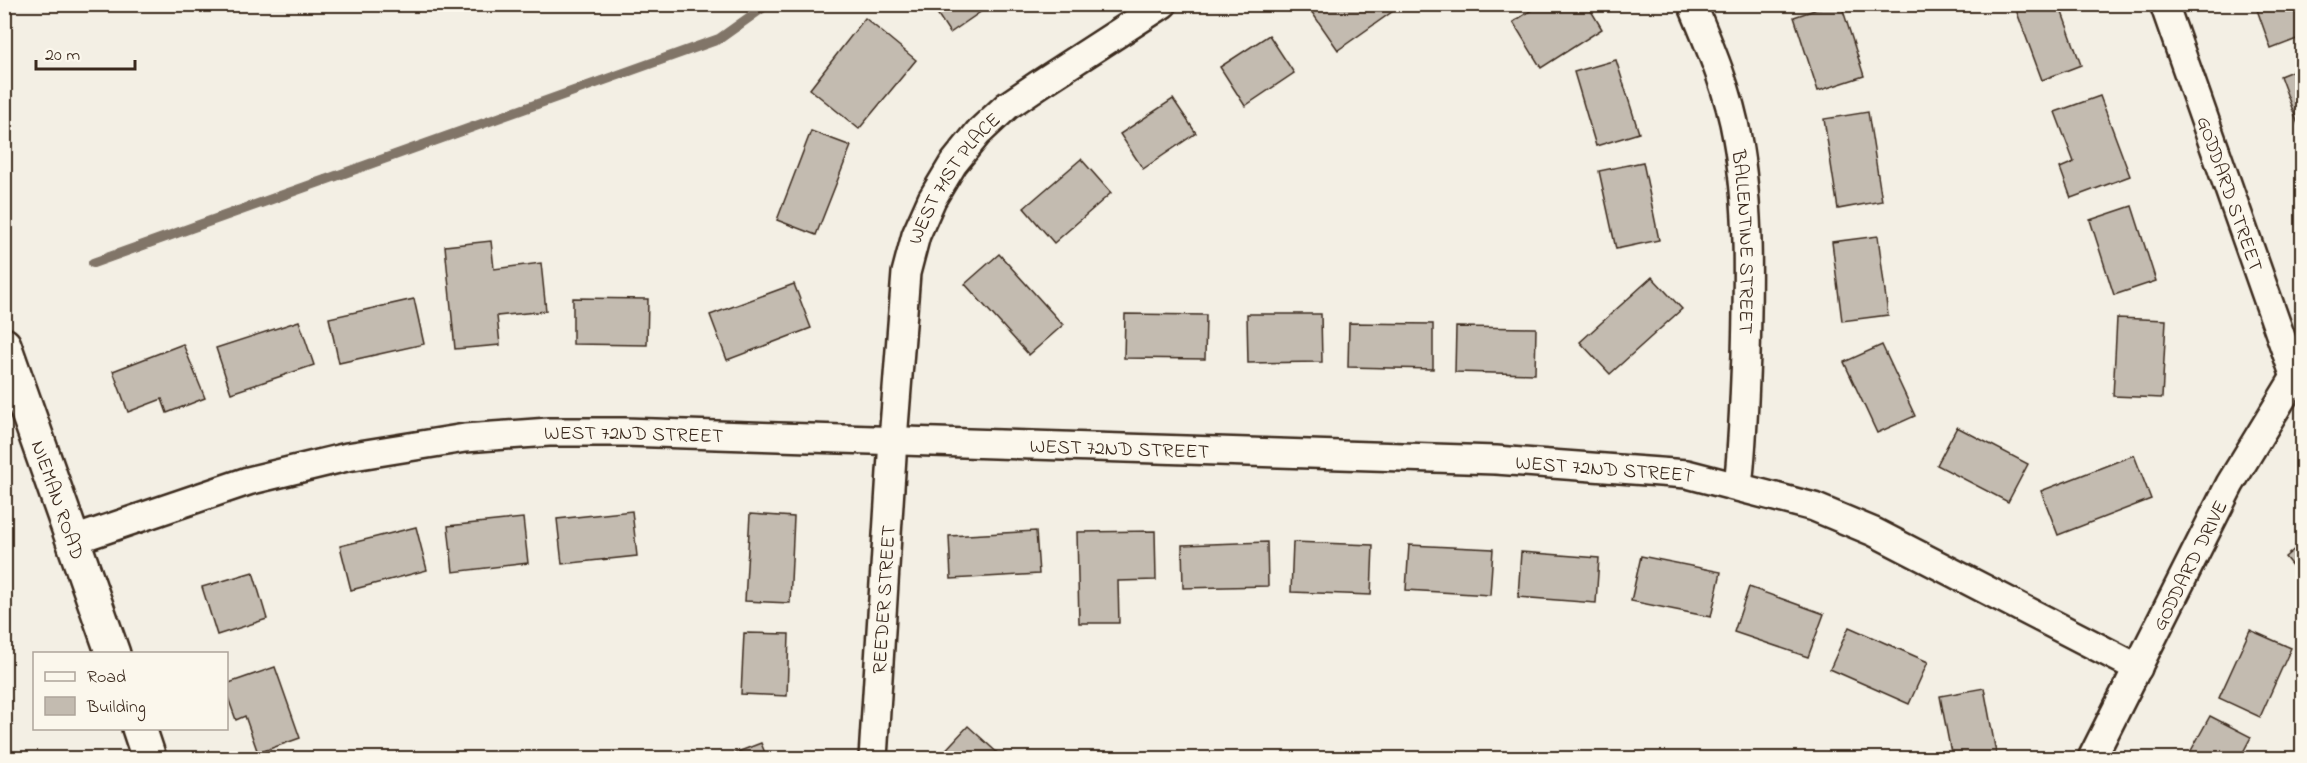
<svg xmlns="http://www.w3.org/2000/svg" width="2307" height="763" font-family="'Indie Flower',sans-serif">
	<style>
		.lines { fill: none; stroke-linecap: round; stroke-linejoin: round }
		.stream { stroke: #817468; stroke-width: 10 }
		.building { fill: #c3bbb0; stroke: #3b2a1e; stroke-width: 1.5 }
		.minor-casing { stroke: #3b2a1e; stroke-width: 32 }
		.secondary-casing { stroke: #3b2a1e; stroke-width: 38 }
		.minor { stroke: #fbf7ec; stroke-width: 27 }
		.secondary { stroke: #fbf7ec; stroke-width: 33 }
		.labels { text-anchor: middle; stroke-width: 4.5; stroke-linejoin: round; paint-order: stroke }
		.street-label { font-size: 20px; fill: #3b2a1e; stroke: #fbf7ec }
	</style>
	<rect width="100%" height="100%" fill="#f3efe4"/>
	<filter id="ink" filterUnits="userSpaceOnUse"><feTurbulence type="fractalNoise" baseFrequency=".0167" numOctaves="2"/><feDisplacementMap in="SourceGraphic" scale="12" xChannelSelector="R" yChannelSelector="G"/><feConvolveMatrix kernelMatrix="1 2 1 2 8 2 1 2 1" color-interpolation-filters="sRGB"/></filter>
	<g filter="url(#ink)">
		<g class="lines">
			<polyline class="stream" points="93,263 719,39 768,4"/>
		</g>
		<g class="building">
			<polygon points="931,4 992,4 950,33"/>
			<polygon points="1321,4 1393,4 1396,9 1338,50 1311,11"/>
			<polygon points="1541,4 1587,4 1602,29 1541,68 1513,22"/>
			<polygon points="1832,4 1841,4 1864,76 1818,91 1794,17"/>
			<polygon points="2021,4 2059,4 2081,65 2042,80 2015,7"/>
			<polygon points="2255,4 2302,4 2302,37 2271,49"/>
			<polygon points="865,18 916,60 859,129 810,89"/>
			<polygon points="1269,35 1294,73 1245,106 1220,67"/>
			<polygon points="1616,60 1639,133 1596,146 1574,72"/>
			<polygon points="2302,67 2302,135 2280,76"/>
			<polygon points="2100,96 2130,176 2071,198 2060,168 2074,162 2055,112"/>
			<polygon points="1173,99 1196,133 1143,169 1120,134"/>
			<polygon points="1868,112 1882,201 1838,209 1824,119"/>
			<polygon points="811,131 851,146 816,235 777,220"/>
			<polygon points="1081,159 1111,193 1054,243 1024,208"/>
			<polygon points="1643,162 1659,240 1616,249 1599,171"/>
			<polygon points="2132,206 2156,281 2114,295 2090,220"/>
			<polygon points="1878,236 1888,315 1842,321 1832,242"/>
			<polygon points="491,241 494,269 541,263 546,311 497,316 500,345 455,349 445,246"/>
			<polygon points="999,254 1063,325 1029,355 965,284"/>
			<polygon points="1652,277 1682,309 1610,374 1580,342"/>
			<polygon points="794,284 811,328 727,360 710,315"/>
			<polygon points="573,298 648,299 647,345 573,344"/>
			<polygon points="414,299 424,344 339,363 329,318"/>
			<polygon points="1125,314 1206,315 1205,359 1124,358"/>
			<polygon points="1247,314 1321,314 1322,362 1248,363"/>
			<polygon points="2117,318 2166,320 2162,398 2113,396"/>
			<polygon points="299,321 314,365 231,393 216,348"/>
			<polygon points="1349,323 1433,324 1433,369 1348,367"/>
			<polygon points="1456,327 1536,328 1535,374 1455,372"/>
			<polygon points="183,344 205,398 167,413 162,399 128,412 113,371"/>
			<polygon points="1882,345 1915,416 1877,433 1844,362"/>
			<polygon points="1957,427 2028,464 2008,502 1937,465"/>
			<polygon points="2134,455 2151,499 2058,535 2041,491"/>
			<polygon points="632,511 637,556 562,564 557,519"/>
			<polygon points="750,514 794,517 790,603 745,601"/>
			<polygon points="523,518 528,563 453,572 448,526"/>
			<polygon points="416,527 427,570 351,590 340,546"/>
			<polygon points="1036,531 1039,574 951,579 949,536"/>
			<polygon points="1155,531 1156,580 1118,581 1119,623 1079,623 1077,532"/>
			<polygon points="1267,542 1268,586 1183,588 1182,545"/>
			<polygon points="1293,542 1373,545 1371,595 1291,592"/>
			<polygon points="2302,543 2302,578 2285,557"/>
			<polygon points="1409,545 1493,549 1490,595 1406,590"/>
			<polygon points="1521,552 1599,558 1596,603 1518,597"/>
			<polygon points="1641,556 1721,572 1711,617 1631,601"/>
			<polygon points="253,572 267,619 217,635 202,587"/>
			<polygon points="1749,587 1824,614 1808,657 1734,632"/>
			<polygon points="1849,627 1928,662 1909,704 1830,669"/>
			<polygon points="2250,630 2291,648 2260,717 2219,698"/>
			<polygon points="744,633 789,634 787,696 741,694"/>
			<polygon points="275,667 300,738 258,753 245,716 236,720 226,692 226,684"/>
			<polygon points="1984,688 1997,758 1952,758 1940,696"/>
			<polygon points="2210,716 2251,737 2240,758 2187,758"/>
			<polygon points="968,726 1003,758 938,758"/>
			<polygon points="761,743 767,758 722,758"/>
		</g>
		<g class="lines">
			<defs>
				<g id="minor">
					<path id="s1" d="M1692,4C1710,47 1729,91 1737,138C1750,209 1748,282 1746,355C1744,399 1743,443 1738,486"/>
					<path id="s2" d="M2164,4L2295,377L2302,379"/>
					<path id="s3" d="M74,540L248,481L347,457L465,438L549,432H624L1496,460L1687,474L1814,507L1874,532L2138,668"/>
					<path id="s4" d="M873,758L893,440L906,273L916,235L932,199L953,164L978,133L1007,106L1038,85L1163,4"/>
					<path id="s5" d="M2092,758L2230,484L2295,377"/>
				</g>
				<g id="secondary">
					<path id="s6" d="M4,345L113,654"/>
					<polyline points="139,728 149,758"/>
				</g>
			</defs>
			<use href="#minor" class="minor-casing"/>
			<use href="#secondary" class="secondary-casing"/>
			<use href="#minor" class="minor"/>
			<use href="#secondary" class="secondary"/>
		</g>
	</g>
	<g class="labels">
		<g class="street-label">
			<text dy="7" stroke="none"><textPath href="#s4" startOffset="594">WEST 71ST PLACE</textPath></text>
			<text dy="7" stroke="none"><textPath href="#s2" startOffset="201">GODDARD STREET</textPath></text>
			<text dy="7" stroke="none"><textPath href="#s1" startOffset="246">BALLENTINE STREET</textPath></text>
			<text dy="7" stroke="none"><textPath href="#s3" startOffset="574">WEST 72ND STREET</textPath></text>
			<text dy="7" stroke="none"><textPath href="#s3" startOffset="1060">WEST 72ND STREET</textPath></text>
			<text dy="7" stroke="none"><textPath href="#s3" startOffset="1546">WEST 72ND STREET</textPath></text>
			<text dy="7" stroke="none"><textPath href="#s6" startOffset="164">NIEMAN ROAD</textPath></text>
			<text dy="7" stroke="none"><textPath href="#s5" startOffset="216">GODDARD DRIVE</textPath></text>
			<text dy="7" stroke="none"><textPath href="#s4" startOffset="159">REEDER STREET</textPath></text>
		</g>
	</g>
	<rect width="2307" height="763" fill="none" stroke="#fbf7ec" stroke-width="24"/>
	<rect x="12" y="12" width="2283" height="739" fill="none" stroke="#3b2a1e" stroke-width="2" filter="url(#ink)"/>
	<rect x="33" y="652" width="195" height="78" fill="#fbf7ec" stroke="#aea59a" stroke-width="1.5"/>
	<rect x="45" y="672" width="30" height="9" fill="#fbf7ec" stroke="#aea59a" stroke-width="1.5"/>
	<text x="87" y="682" font-size="18" fill="#3b2a1e">Road</text>
	<rect x="45" y="697" width="30" height="18" fill="#c3bbb0" stroke="#aea59a" stroke-width="1.5"/>
	<text x="87" y="712" font-size="18" fill="#3b2a1e">Building</text>
	<path d="M36 60v9h99v-9" fill="none" stroke="#3b2a1e" stroke-width="3"/>
	<text x="45" y="60" font-size="18" fill="#3b2a1e" stroke="#fbf7ec" stroke-width="4.5" paint-order="stroke">20 m</text>
</svg>
